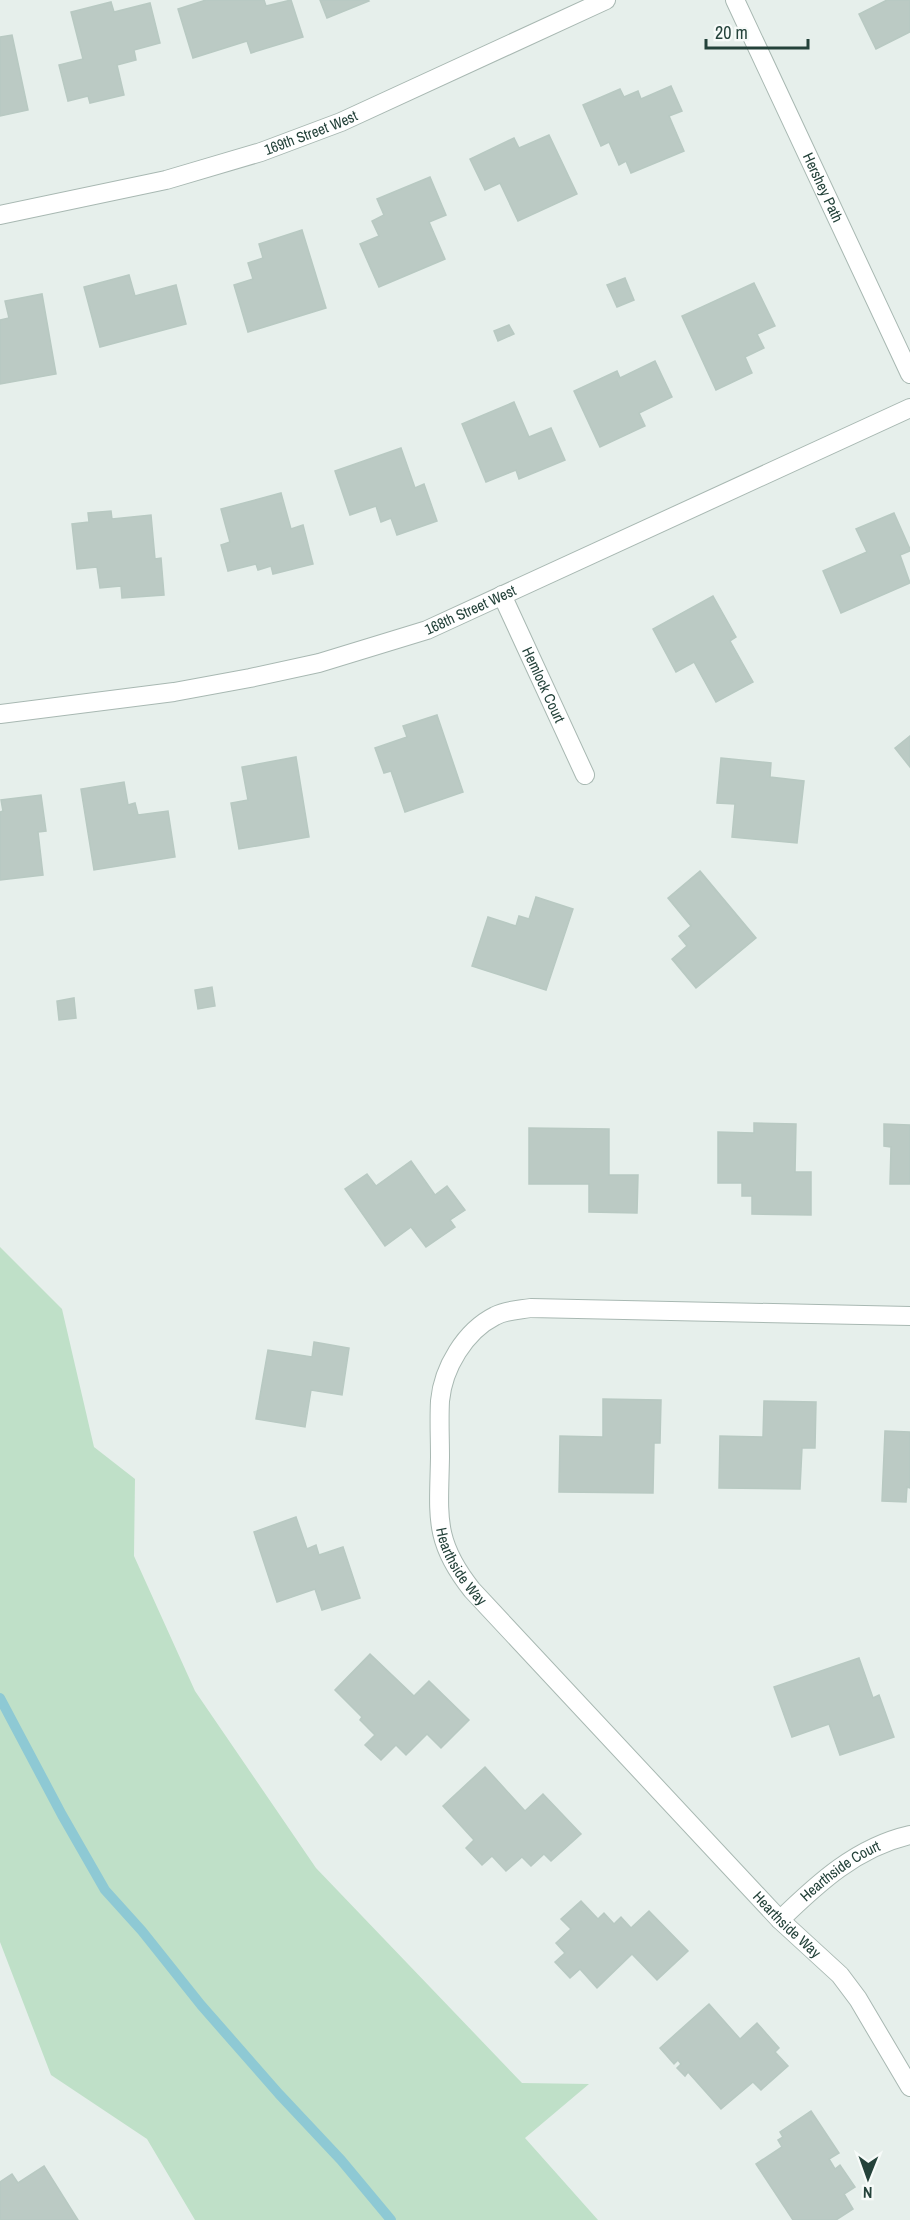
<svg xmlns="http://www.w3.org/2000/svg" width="910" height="2220" font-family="'Archivo Narrow',sans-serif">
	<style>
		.green { fill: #bfe0c8 }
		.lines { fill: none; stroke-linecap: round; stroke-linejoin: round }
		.stream { stroke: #8ec9d4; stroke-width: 10 }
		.building { fill: #bbcac4; stroke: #b8c9c2; stroke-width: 1.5 }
		.minor-casing { stroke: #a8b8b2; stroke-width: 20 }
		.minor { stroke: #fff; stroke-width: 18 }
		.labels { text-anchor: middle; stroke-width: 4.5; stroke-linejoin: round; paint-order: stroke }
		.street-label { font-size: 15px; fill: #24423a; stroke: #f7fbf9 }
	</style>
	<rect width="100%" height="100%" fill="#e6efeb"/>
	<polygon class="green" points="0,1247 62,1309 94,1447 135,1479 134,1556 195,1691 316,1868 522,2083 589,2084 525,2138 598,2220 195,2220 147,2139 51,2075 0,1942"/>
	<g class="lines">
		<polyline class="stream" points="0,1698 62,1815 105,1890 142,1931 201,2005 279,2094 341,2160 391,2220"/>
	</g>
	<g class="building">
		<polygon points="206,0 264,0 266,6 291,0 303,37 251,53 247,41 193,58 178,9"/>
		<polygon points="320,0 368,0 369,1 327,18"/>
		<polygon points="887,0 910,0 910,32 876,49 859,14"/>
		<polygon points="111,2 114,12 150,3 160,43 134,50 136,60 117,65 124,95 90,103 88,96 68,101 59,65 83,59 71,12"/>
		<polygon points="12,35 28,110 0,116 0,37"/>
		<polygon points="671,86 682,111 669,116 684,151 631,173 626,161 619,165 609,142 601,146 583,105 620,89 624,97 638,91 641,99"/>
		<polygon points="549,135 577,194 518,221 500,183 485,190 470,159 514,138 519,148"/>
		<polygon points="430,177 446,215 429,222 445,259 379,287 360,244 379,236 372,221 384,215 377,199"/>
		<polygon points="302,230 326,308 248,332 234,285 253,279 248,263 263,258 259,244"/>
		<polygon points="129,275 135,296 176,285 186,324 100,347 84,287"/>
		<polygon points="625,278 634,300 617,307 607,285"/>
		<polygon points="754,283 775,326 757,334 764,348 745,357 752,373 716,390 682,316"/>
		<polygon points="42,294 56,374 0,384 0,320 9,318 5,301"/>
		<polygon points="509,325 514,334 498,341 494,331"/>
		<polygon points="655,361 672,397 639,413 645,426 600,447 574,391 617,371 620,378"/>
		<polygon points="514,402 529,437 551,428 565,460 519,479 516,470 486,482 462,424"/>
		<polygon points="401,448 415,488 424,484 437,521 397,535 391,518 381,522 376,506 350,515 335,471"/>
		<polygon points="281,493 291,529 303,525 313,564 273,574 271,566 258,570 256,564 228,571 221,545 230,542 221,509"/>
		<polygon points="111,511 112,519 151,515 155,559 161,558 164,595 122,598 121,586 100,588 97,567 77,569 72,524 89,522 88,513"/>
		<polygon points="894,513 910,549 910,551 900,555 910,583 841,613 823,571 867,552 856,529"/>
		<polygon points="713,596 736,637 730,641 753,682 716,702 694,662 676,672 653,629"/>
		<polygon points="437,715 463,792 405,812 391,771 384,773 375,748 407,737 403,726"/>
		<polygon points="910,736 910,767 895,748"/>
		<polygon points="296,757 309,837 239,849 231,803 248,800 242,767"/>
		<polygon points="721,758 771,763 770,777 804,781 797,843 732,837 735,804 717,803"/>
		<polygon points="124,782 128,805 135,803 138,815 168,811 175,857 94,870 81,789"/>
		<polygon points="41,795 46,831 38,832 43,875 0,880 0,812 3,811 1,800"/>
		<polygon points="700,871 756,938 696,988 672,959 687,946 679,936 691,926 668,898"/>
		<polygon points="536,897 573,909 546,990 472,966 488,917 516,926 519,916 529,919"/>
		<polygon points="212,987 215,1006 198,1009 195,990"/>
		<polygon points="74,998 76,1018 59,1020 57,1001"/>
		<polygon points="754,1123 796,1124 795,1172 811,1172 811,1215 752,1214 752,1196 742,1196 742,1183 718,1183 718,1132 754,1133"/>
		<polygon points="884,1124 910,1125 910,1184 890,1184 891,1147 884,1146"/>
		<polygon points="529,1128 609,1129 609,1175 638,1175 637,1213 589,1212 589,1184 529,1184"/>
		<polygon points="411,1161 435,1195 447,1186 465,1210 450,1220 455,1227 426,1247 411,1227 385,1246 345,1189 367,1174 376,1186"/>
		<polygon points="314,1342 349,1348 342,1395 311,1390 305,1427 256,1419 268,1350 312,1357"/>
		<polygon points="603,1399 661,1400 660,1443 654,1443 653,1493 559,1492 560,1436 603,1437"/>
		<polygon points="764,1401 816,1402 815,1448 802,1448 800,1489 719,1488 720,1436 763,1437"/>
		<polygon points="885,1431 910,1432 910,1488 907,1487 906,1502 882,1501"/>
		<polygon points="296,1517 307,1549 316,1545 319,1555 343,1547 360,1598 322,1610 315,1589 277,1602 254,1532"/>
		<polygon points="370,1654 414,1696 429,1681 469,1720 441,1748 427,1734 406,1755 396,1745 381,1760 365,1745 375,1735 360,1720 362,1717 335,1690"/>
		<polygon points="859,1658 873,1698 879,1695 894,1737 840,1755 829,1724 792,1737 774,1687"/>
		<polygon points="485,1767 525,1811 543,1794 581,1834 551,1861 544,1854 531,1866 522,1857 506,1871 492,1856 482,1865 466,1848 474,1840 443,1806"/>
		<polygon points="581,1901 598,1919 604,1913 614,1924 621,1917 631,1928 649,1911 688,1951 657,1980 632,1954 597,1988 580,1969 570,1978 555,1962 565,1953 556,1943 571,1929 561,1919"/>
		<polygon points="709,2004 740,2039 757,2023 779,2048 775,2052 788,2066 761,2090 753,2082 721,2109 688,2072 685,2076 677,2068 681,2064 678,2060 674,2064 660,2048"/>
		<polygon points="811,2111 839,2153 829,2159 835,2169 840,2165 855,2187 844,2194 853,2209 836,2220 793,2220 756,2164 782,2147 778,2140 783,2137 780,2132"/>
		<polygon points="44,2166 78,2220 0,2220 0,2182 12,2174 18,2183"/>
	</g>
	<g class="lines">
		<defs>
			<g id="minor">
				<path id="s1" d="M735,0L910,374"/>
				<path id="s2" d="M0,215L166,180L261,152L341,122L606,0"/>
				<path id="s3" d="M502,595L585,775"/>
				<path id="s4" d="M0,714L174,692L250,678L319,663L427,630L910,408"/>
				<path id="s5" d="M910,1316L531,1308C519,1310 506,1310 495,1316C465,1331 443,1368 440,1401C439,1420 440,1438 440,1457C439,1516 433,1541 472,1590L780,1920L840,1975L858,1999L910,2087"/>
				<path id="s6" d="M780,1920C818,1883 857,1847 910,1835"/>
			</g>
		</defs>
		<use href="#minor" class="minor-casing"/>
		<use href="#minor" class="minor"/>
	</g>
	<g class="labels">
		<g class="street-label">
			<text dy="5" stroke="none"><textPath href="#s2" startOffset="322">169th Street West</textPath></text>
			<text dy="5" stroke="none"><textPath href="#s1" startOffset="207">Hershey Path</textPath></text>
			<text dy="5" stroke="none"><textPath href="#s4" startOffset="484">168th Street West</textPath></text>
			<text dy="5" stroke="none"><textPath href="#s3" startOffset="99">Hemlock Court</textPath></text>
			<text dy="5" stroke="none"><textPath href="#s5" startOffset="692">Hearthside Way</textPath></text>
			<text dy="5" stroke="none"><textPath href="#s6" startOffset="78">Hearthside Court</textPath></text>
			<text dy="5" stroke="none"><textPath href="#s5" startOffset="1178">Hearthside Way</textPath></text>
		</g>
	</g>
	<g transform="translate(868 2178) rotate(181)" stroke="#f7fbf9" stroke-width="4.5" paint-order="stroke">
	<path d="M0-4.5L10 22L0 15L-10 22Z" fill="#24423a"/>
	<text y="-9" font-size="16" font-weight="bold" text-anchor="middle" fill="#24423a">N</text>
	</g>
	<path d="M706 39v9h102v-9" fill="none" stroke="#24423a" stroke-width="3"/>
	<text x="715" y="39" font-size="18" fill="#24423a" stroke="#f7fbf9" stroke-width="4.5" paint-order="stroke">20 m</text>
</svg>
